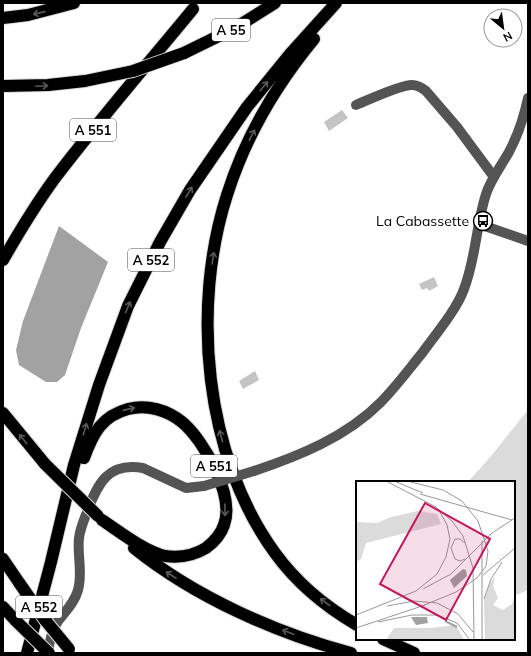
<svg xmlns="http://www.w3.org/2000/svg" width="531" height="656" font-family="Mulish,sans-serif">
	<style>
		.green { fill: #dbdbdb }
		.water { fill: #a2a2a2 }
		.building { fill: #c4c4c4 }
		.lines { fill: none; stroke-linecap: round; stroke-linejoin: round }
		.highway-casing { stroke: #dbdbdb; stroke-width: 14 }
		.minor { stroke: #545454; stroke-width: 10 }
		.highway { stroke: #000; stroke-width: 12 }
		.highway-bridge-casing { stroke: #dbdbdb; stroke-width: 14; stroke-linecap: butt }
		.minor-bridge { stroke: #545454; stroke-width: 10 }
		.highway-bridge { stroke: #000; stroke-width: 12 }
		.oneway { stroke: #595959 }
		.labels { text-anchor: middle; stroke-width: 3; stroke-linejoin: round; paint-order: stroke }
		.shield { fill: #fff; stroke: #4c4c4c; stroke-width: 1 }
		.shield-label { font-size: 13px; font-weight: bold; fill: #000 }
		.poi-label { font-size: 14px; fill: #000; stroke: #fff; text-anchor: end }
		.inset-river { fill: none; stroke: #a2a2a2; stroke-width: 2 }
		.inset-road { fill: none; stroke: #999; stroke-width: 1 }
		.view { fill: #c2185b; fill-opacity: 0.15; stroke: #c2185b; stroke-width: 2 }
		.inset-edge { fill: none; stroke: #000; stroke-width: 2 }
	</style>
	<rect width="100%" height="100%" fill="#fff"/>
	<polygon class="green" points="528,410 528,590 514,596 514,482 468,482 491,456"/>
	<polygon class="water" points="59,226 108,262 81,328 65,375 57,382 46,382 19,365 16,350 23,321"/>
	<g class="building">
		<polygon points="342,110 348,118 329,131 324,122"/>
		<polygon points="434,277 438,286 429,291 427,288 422,290 419,284"/>
		<polygon points="255,371 259,380 243,389 239,381"/>
	</g>
	<g class="lines">
		<defs>
			<g id="highway">
				<polyline points="3,18 28,15 74,3"/>
				<path d="M314,39C276,85 245,138 227,195C191,307 204,456 275,553C296,582 326,607 357,625"/>
				<polyline points="184,53 235,28 275,3"/>
				<polyline points="3,86 48,85 85,81"/>
				<path d="M3,260C19,232 36,204 55,178C99,120 147,65 193,9"/>
				<polyline points="3,413 45,464"/>
				<path d="M84,458C93,433 102,416 128,409C147,404 167,410 182,422C204,440 235,496 224,525C221,534 214,542 206,548C193,556 180,558 165,556C144,551 120,532 102,520"/>
				<path d="M134,548C195,597 276,633 351,653"/>
				<polyline points="3,559 20,584"/>
				<polyline points="3,607 16,621"/>
				<polyline points="383,639 414,653"/>
				<polyline points="27,653 51,562 74,465 99,385 128,306 160,242 190,190 247,107 290,54 336,3"/>
			</g>
		</defs>
		<use href="#highway" class="highway-casing"/>
		<g class="minor">
			<path d="M356,105C368,100 400,85 412,85C417,85 421,87 426,91L457,127L494,177"/>
			<polyline points="479,224 528,241"/>
			<path d="M254,471C299,456 346,437 380,403C396,387 409,369 423,352C436,334 457,309 464,289C476,258 476,225 486,194C491,179 501,166 509,152C518,135 524,117 528,98"/>
			<path d="M48,653C49,642 52,631 58,621C65,612 75,602 78,590C83,573 77,555 79,538C80,529 84,520 87,512C98,483 108,462 143,468L186,488L204,486"/>
		</g>
		<use href="#highway" class="highway"/>
		<defs>
			<g id="highway-bridge">
				<polyline points="85,81 133,71 184,53"/>
				<polyline points="45,464 98,516"/>
				<polyline points="20,584 45,620 69,649"/>
				<polyline points="16,621 49,653"/>
			</g>
		</defs>
		<use href="#highway-bridge" class="highway-bridge-casing"/>
		<polyline class="minor-bridge" points="204,486 254,471"/>
		<use href="#highway-bridge" class="highway-bridge"/>
	</g>
	<defs><path id="oneway-shaft" d="M-6 0H5M1.5-3L5.5 0L1.5 3" fill="none" stroke-width="1.6" stroke-linecap="round" stroke-linejoin="round"/></defs>
	<g class="oneway">
		<use href="#oneway-shaft" transform="translate(39 13) rotate(167)"/>
		<use href="#oneway-shaft" transform="translate(42 86) rotate(-3)"/>
		<use href="#oneway-shaft" transform="translate(264 86) rotate(-51)"/>
		<use href="#oneway-shaft" transform="translate(252 135) rotate(-63)"/>
		<use href="#oneway-shaft" transform="translate(189 192) rotate(-58)"/>
		<use href="#oneway-shaft" transform="translate(213 258) rotate(-81)"/>
		<use href="#oneway-shaft" transform="translate(128 307) rotate(-67)"/>
		<use href="#oneway-shaft" transform="translate(129 409) rotate(-13)"/>
		<use href="#oneway-shaft" transform="translate(85 429) rotate(-73)"/>
		<use href="#oneway-shaft" transform="translate(221 436) rotate(-105)"/>
		<use href="#oneway-shaft" transform="translate(23 439) rotate(-129)"/>
		<use href="#oneway-shaft" transform="translate(225 510) rotate(89)"/>
		<use href="#oneway-shaft" transform="translate(171 575) rotate(-147)"/>
		<use href="#oneway-shaft" transform="translate(325 602) rotate(-143)"/>
		<use href="#oneway-shaft" transform="translate(288 632) rotate(-159)"/>
	</g>
	<defs>
		<symbol id="bus-ring" viewBox="-11 -11 22 22"><circle r="9.5" fill="#fff" stroke="#000" stroke-width="1.5"/><path d="M-5-6H5V4H4V6H2V4H-2V6H-4V4H-5ZM-3.5-4V0h7V-4ZM-3.5 1.2v1.5H-2V1.2ZM2 1.2v1.5H3.5V1.2Z" fill="#000"/></symbol>
	</defs>
	<g fill-rule="evenodd">
		<use href="#bus-ring" x="472" y="210" width="22" height="22"/>
	</g>
	<g class="labels">
		<g class="shield">
			<rect x="212" y="19" width="38" height="22" rx="3"/>
			<rect x="70" y="119" width="46" height="22" rx="3"/>
			<rect x="128" y="249" width="46" height="22" rx="3"/>
			<rect x="191" y="455" width="46" height="22" rx="3"/>
			<rect x="16" y="596" width="46" height="22" rx="3"/>
		</g>
		<g class="shield-label">
			<text x="231" y="35">A 55</text>
			<text x="93" y="135">A 551</text>
			<text x="151" y="265">A 552</text>
			<text x="214" y="471">A 551</text>
			<text x="39" y="612">A 552</text>
		</g>
		<g class="poi-label">
			<text x="469" y="226">La Cabassette</text>
		</g>
	</g>
	<g transform="translate(356 481)">
		<rect width="159" height="159" fill="#fff"/>
		<path d="M62,30L81,33L85,43L10,62L5,78L0,81V41L21,42L35,36ZM139,95L137,105L142,117L137,124L147,129L156,123L159,114V159H129L128,120L133,104ZM100,144L108,159H30L38,147H75Z" fill="#dbdbdb"/>
		<path d="M107,88L110,89L111,95L98,107L94,99ZM55,136H71L72,142L60,144Z" fill="#a2a2a2"/>
		<path class="inset-river" d="M89,140L101,146"/>
		<path class="inset-road" d="M30,0L80,26L96,40L107,55L117,87L118,159M38,0L67,12M51,0L87,9L106,20L122,40L132,70L130,85L121,97L100,111L66,125M64,13L156,39M126,60V159M109,62L104,58H99L95,67L99,78L104,80L109,78M127,94L159,67M67,108L95,93L136,52L159,37M128,118L135,98L146,81M31,125L58,120L81,122L102,133L117,151M0,134L60,110L81,93L90,76L94,58L91,44L84,31M22,141L56,134H81L101,142L114,159M0,147L69,124"/>
		<path class="view" d="M69,22L134,58L90,139L24,103Z"/>
		<rect width="159" height="159" class="inset-edge"/>
	</g>
	<rect width="531" height="656" fill="none" stroke="#000000" stroke-width="8"/>
	<g transform="translate(503 28) rotate(151)"><circle r="19" fill="#ffffff" stroke="#999999"/>
	<path d="M0-3L7 15L0 10L-7 15Z" fill="#000000"/>
	<text y="-6" font-size="11" font-weight="bold" text-anchor="middle" fill="#000000">N</text>
	</g>
</svg>
